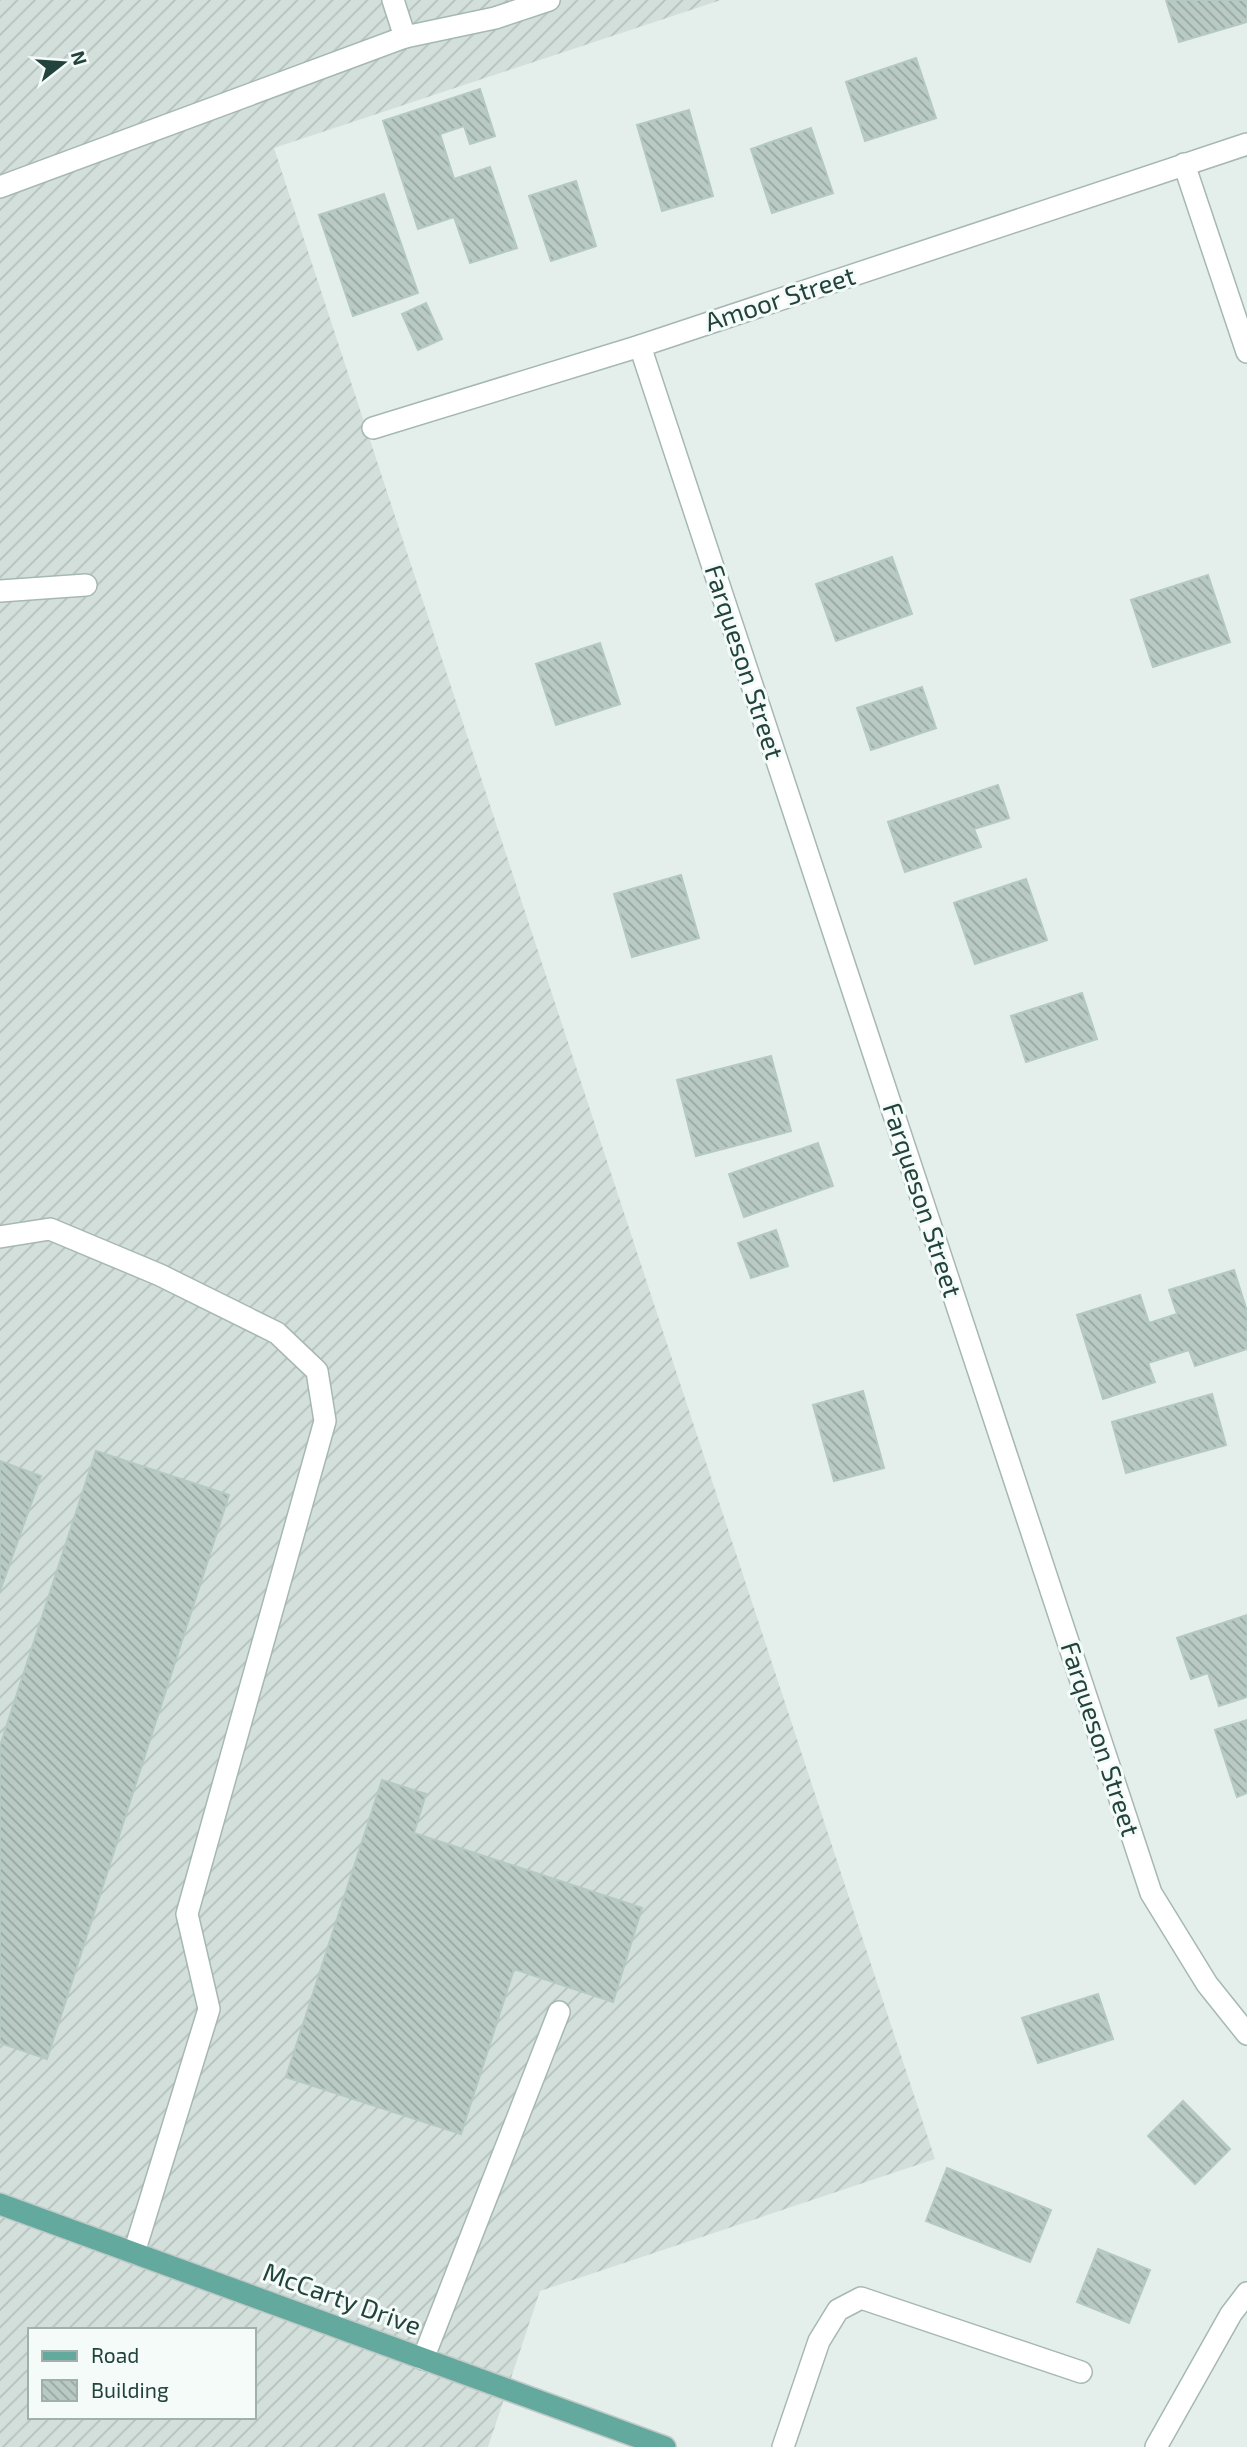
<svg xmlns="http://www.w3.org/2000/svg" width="1247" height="2447" font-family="'Exo 2',sans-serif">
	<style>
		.industrial { fill: url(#industrial-furrows); fill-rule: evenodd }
		.building { fill: url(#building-back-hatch); stroke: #b5c9c3; stroke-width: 2 }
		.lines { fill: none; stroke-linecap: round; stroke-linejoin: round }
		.service-casing { stroke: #a6b8b3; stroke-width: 24 }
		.minor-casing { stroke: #a6b8b3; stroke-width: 24 }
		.primary-casing { stroke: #c1cac8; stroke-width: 24 }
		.service { stroke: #fff; stroke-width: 21 }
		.minor { stroke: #fff; stroke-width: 21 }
		.primary { stroke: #64a99d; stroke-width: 21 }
		.labels { text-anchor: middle; stroke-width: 6; stroke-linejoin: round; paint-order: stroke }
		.street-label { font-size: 26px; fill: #21433c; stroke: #f5fbf8 }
	</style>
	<defs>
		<pattern id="industrial-furrows" width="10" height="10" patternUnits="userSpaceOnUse" patternTransform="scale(1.75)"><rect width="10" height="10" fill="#d2dfda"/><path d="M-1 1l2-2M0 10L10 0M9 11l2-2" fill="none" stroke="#b4c1bc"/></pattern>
		<pattern id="building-back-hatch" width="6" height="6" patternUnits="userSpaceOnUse" patternTransform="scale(1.75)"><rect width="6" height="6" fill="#b9cac4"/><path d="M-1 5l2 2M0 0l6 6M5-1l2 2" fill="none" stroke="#96a6a0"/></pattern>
	</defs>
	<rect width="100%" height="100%" fill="#e4efeb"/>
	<path class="industrial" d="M0,0H721L274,148L935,2159L540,2291L488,2447H0ZM30,2330H254V2417H30Z"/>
	<g class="building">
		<polygon points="1166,0 1247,0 1247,22 1179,42"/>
		<polygon points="916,58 936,118 865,141 846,82"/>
		<polygon points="480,89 495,136 470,144 464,126 440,134 454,179 490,167 517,248 470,263 454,217 418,229 383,121"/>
		<polygon points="689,110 713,196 662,211 637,125"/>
		<polygon points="811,128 833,193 772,213 751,149"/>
		<polygon points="576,181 596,246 551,261 529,196"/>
		<polygon points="384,194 418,293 353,316 319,215"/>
		<polygon points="426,303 442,339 418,350 402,314"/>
		<polygon points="892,557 912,614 836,641 816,584"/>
		<polygon points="1208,575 1230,642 1153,667 1131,600"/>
		<polygon points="600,643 620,704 556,725 536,664"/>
		<polygon points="922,687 936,728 871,750 857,708"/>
		<polygon points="998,785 1009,818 974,829 981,847 905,872 888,822"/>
		<polygon points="681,875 699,938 632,957 614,894"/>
		<polygon points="1026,879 1047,940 975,964 954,903"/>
		<polygon points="1082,993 1097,1039 1026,1062 1011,1016"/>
		<polygon points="771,1056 791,1131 696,1156 677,1080"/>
		<polygon points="818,1143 833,1186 744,1217 729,1174"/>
		<polygon points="776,1230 788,1266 751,1278 738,1243"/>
		<polygon points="1234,1270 1247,1311 1247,1349 1195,1366 1189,1350 1148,1363 1155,1382 1103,1399 1077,1315 1140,1295 1149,1323 1177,1314 1169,1290"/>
		<polygon points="863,1391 884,1468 834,1481 813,1405"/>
		<polygon points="1212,1394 1226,1445 1126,1473 1112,1422"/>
		<polygon points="96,1451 229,1495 47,2059 0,2043 0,1746"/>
		<polygon points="0,1461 41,1476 0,1591"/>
		<polygon points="1247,1615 1247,1697 1219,1706 1208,1673 1191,1679 1177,1638"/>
		<polygon points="1247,1720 1247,1793 1237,1797 1215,1730"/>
		<polygon points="382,1780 426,1794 414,1833 642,1908 613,2002 514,1969 461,2134 286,2077"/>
		<polygon points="1098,1994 1113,2039 1038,2063 1022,2018"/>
		<polygon points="1183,2101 1230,2149 1195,2184 1148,2136"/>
		<polygon points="947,2168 1051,2210 1030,2262 926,2221"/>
		<polygon points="1098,2249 1150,2270 1129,2323 1077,2302"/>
	</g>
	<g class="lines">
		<defs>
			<g id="service">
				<polyline points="393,0 405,37"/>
				<polyline points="0,187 405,37 495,18 549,0"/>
				<polyline points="0,591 86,585"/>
				<polyline points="0,1237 50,1229 160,1275 277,1333 317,1371 325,1421 187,1914 209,2009 134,2253"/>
				<polyline points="423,2359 559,2012"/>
				<polyline points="783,2447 819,2341 838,2310 861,2298 1081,2372"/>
			</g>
			<g id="minor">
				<polyline points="1184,164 1247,352"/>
				<polyline points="640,346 1151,1893 1207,1984 1247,2034"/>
				<polyline points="373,428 640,346 1247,144"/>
				<polyline points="1156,2447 1231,2314 1247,2293"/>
			</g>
			<polyline id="primary" points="0,2204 665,2447"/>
		</defs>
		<use href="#service" class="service-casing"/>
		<use href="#minor" class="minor-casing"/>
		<use href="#primary" class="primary-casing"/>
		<use href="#service" class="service"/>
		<use href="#minor" class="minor"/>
		<use href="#primary" class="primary"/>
	</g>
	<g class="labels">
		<g class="street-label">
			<text transform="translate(780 299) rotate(-18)" y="9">Amoor Street</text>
			<text transform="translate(744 662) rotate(72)" y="9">Farqueson Street</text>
			<text transform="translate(922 1200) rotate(72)" y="9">Farqueson Street</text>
			<text transform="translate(1100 1739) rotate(72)" y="9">Farqueson Street</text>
			<text transform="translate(342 2299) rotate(20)" y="9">McCarty Drive</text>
		</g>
	</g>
	<rect x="28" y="2328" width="228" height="91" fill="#f5fbf8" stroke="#a0b1ad" stroke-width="2"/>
	<rect x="42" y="2351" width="35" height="10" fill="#64a99d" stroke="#a0b1ad" stroke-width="2"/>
	<text x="91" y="2363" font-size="21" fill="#21433c">Road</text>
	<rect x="42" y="2380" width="35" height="21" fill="url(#building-back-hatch)" stroke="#a0b1ad" stroke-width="2"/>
	<text x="91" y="2398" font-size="21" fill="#21433c">Building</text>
	<g transform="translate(63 63) rotate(73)" stroke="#f5fbf8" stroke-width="5" paint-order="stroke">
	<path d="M0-5L12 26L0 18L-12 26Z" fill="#21433c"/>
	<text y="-10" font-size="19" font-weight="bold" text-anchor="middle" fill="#21433c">N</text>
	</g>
</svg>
